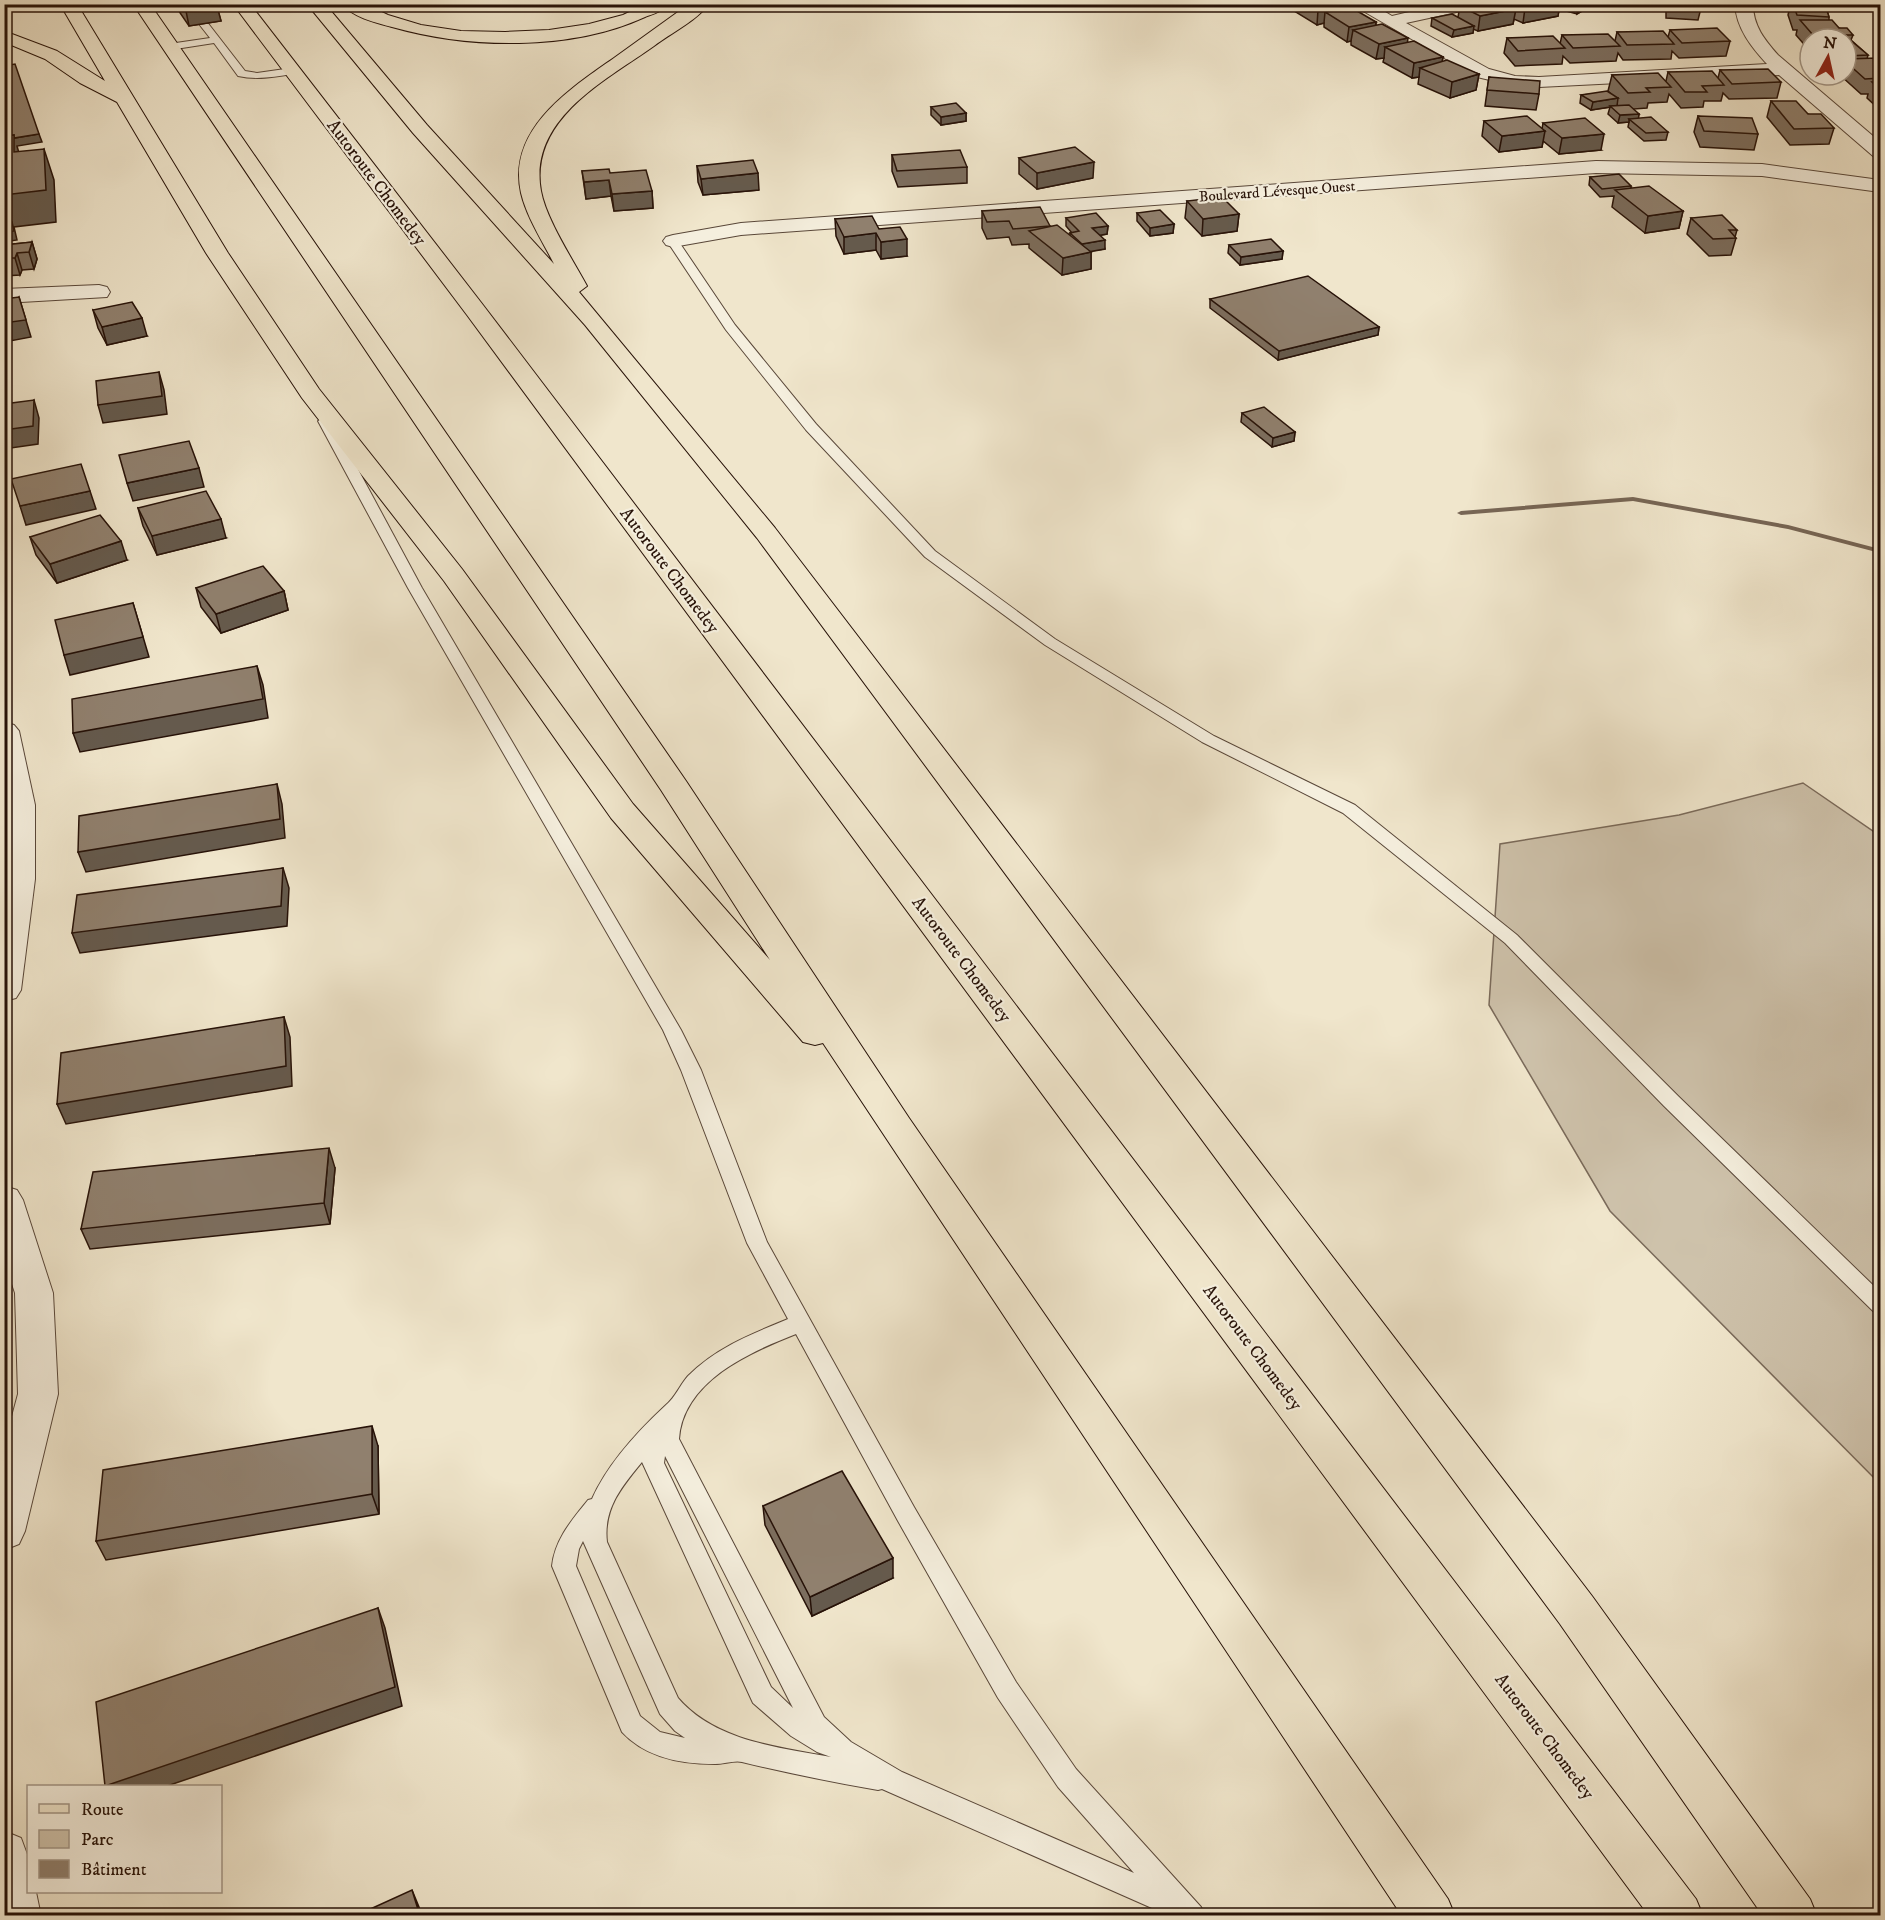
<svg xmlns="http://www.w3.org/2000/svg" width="1885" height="1920" font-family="'IM FELL DW Pica',serif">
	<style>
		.green { fill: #cec2ab; stroke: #7a6a5a; stroke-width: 1.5 }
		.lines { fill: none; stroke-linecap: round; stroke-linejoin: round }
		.stream { fill: #765; fill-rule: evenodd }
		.lane-casing { stroke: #594739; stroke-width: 2 }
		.street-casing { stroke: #594739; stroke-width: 2 }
		.primary-casing { stroke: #271208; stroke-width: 2 }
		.highway-casing { stroke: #271208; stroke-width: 2 }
		.lane { fill: #f5efde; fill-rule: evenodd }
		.street { fill: #f5efde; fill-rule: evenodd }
		.primary { fill: #f0e6cc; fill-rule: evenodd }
		.highway { fill: #f0e6cc; fill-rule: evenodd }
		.wall { fill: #7c6e5f; stroke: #271208; stroke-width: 1.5 }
		.shaded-wall { fill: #655a4d; stroke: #271208; stroke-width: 1.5 }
		.building { fill: #90806e; stroke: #271208; stroke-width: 1.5 }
		.labels { text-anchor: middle; stroke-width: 4.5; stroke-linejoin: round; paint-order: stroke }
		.far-street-label { font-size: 15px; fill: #271208; stroke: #f5efde }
		.street-label { font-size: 18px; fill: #271208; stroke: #f5efde }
	</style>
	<rect width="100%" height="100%" fill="#f0e6cc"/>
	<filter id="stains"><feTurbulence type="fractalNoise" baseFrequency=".00333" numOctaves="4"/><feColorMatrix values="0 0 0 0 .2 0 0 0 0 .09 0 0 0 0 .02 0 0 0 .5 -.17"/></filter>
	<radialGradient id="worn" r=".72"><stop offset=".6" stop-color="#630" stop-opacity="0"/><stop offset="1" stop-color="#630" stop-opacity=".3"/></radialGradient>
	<polygon class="green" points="1803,783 1880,836 1880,1484 1610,1211 1489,1005 1500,844 1679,815"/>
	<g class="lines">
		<polygon class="stream" points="1633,497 1788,525 1880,549 1880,553 1788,529 1633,501 1461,515 1457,513 1461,511"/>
		<defs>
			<g id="lane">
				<path d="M204,21L207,22L245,71L257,73L292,68L297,71L292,74C274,77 257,80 238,76L214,43L169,50L164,47L169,44L210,38L199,24Z"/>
				<polygon points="673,238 677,239 735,325 816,424 935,551 1055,639 1214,736 1355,805 1517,935 1678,1096 1880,1292 1880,1313 1873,1311 1664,1106 1505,943 1343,813 1202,742 1045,645 925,557 806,430 726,330 667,241"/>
				<path d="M325,417L332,421L422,588L681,1030L701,1070L767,1242L914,1507L1016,1682L1076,1769L1201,1907L1205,1916H1170L882,1789L878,1790C832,1782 787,1773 742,1762C735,1760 724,1764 715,1764C681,1764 646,1758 622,1732L552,1566C555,1539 572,1520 588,1500L592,1499C608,1463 638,1431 666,1405C675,1398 680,1385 688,1376C717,1347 752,1334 788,1319L747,1243L681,1070L663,1030L408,588L318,421ZM796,1334L898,1521L998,1698L1058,1787L1134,1873L902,1772L851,1742L824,1717L679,1439C683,1381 750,1352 796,1334ZM665,1456L793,1708L771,1687L664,1463ZM642,1462L753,1703L791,1736L817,1752L831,1757C777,1747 715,1741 678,1698L607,1542C603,1509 622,1486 642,1462ZM583,1541L660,1714L675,1731L685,1738L660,1732L640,1716L576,1566L579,1549Z"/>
			</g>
			<g id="street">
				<path d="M1351,4H1372L1392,16L1443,4H1477L1475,8L1406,23L1489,69L1515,76L1539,77L1767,64C1752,48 1736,28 1735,4H1753C1753,26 1765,40 1778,55L1880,142V158L1873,156L1779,75L1539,87L1515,86L1477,77Z"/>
				<polygon points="1596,161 1762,164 1880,180 1880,192 1762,176 1596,173 741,235 673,247 666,245 663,241 666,237 673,235 741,223"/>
				<polygon points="99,285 107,287 110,292 107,297 4,303 4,289"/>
				<polygon points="4,722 14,725 19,731 35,805 35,879 21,990 16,998 4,1001"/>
				<polygon points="4,1186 17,1190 23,1200 53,1293 58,1394 25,1531 19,1544 4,1550 4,1446 18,1394 15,1293 4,1260"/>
				<polygon points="4,1831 21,1838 28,1857 28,1892 36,1892 41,1916 4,1916"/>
			</g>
			<path id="primary" d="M342,4H365L388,15L421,25L461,31L505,32L549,30L589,24L623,15L646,4H669C664,11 653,14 645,17C571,51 469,49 392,27C377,23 352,17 342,4Z"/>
			<g id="highway">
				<polygon points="60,4 77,4 228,253 319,389 462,569 633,804 770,960 661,790 133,4 150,4 686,781 909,1118 1448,1899 1455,1916 1402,1916 823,1043 815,1045 803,1042 611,818 444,581 302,398 206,253 117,102 80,83 45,59 4,42 4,31 57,51 105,81"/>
				<polygon points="233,4 250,4 483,305 1696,1899 1703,1916 1649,1916 467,315"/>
				<path d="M307,4H325L427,125L554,264C543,242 527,218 521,193C507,129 570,89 614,58C639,40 664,22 689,4H709C696,21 671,33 654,46C605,81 528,119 541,191C546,219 573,260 587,286L579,292L775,528L1592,1596L1810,1899L1817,1916H1763L1560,1624L757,538L585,325L413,133Z"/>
			</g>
		</defs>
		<use href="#lane" class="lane-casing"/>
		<use href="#street" class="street-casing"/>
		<use href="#primary" class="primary-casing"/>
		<use href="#highway" class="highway-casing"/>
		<use href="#lane" class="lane"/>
		<use href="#street" class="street"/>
		<use href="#primary" class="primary"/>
		<use href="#highway" class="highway"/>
	</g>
	<g class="wall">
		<polygon points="174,4 216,4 221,21 189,26"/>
		<polygon points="1281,4 1344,4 1345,5 1344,9 1376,22 1376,25 1407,42 1443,57 1442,62 1479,74 1476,90 1450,98 1418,84 1419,77 1412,78 1383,62 1384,58 1376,59 1351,45 1351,41 1347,42 1324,27 1324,23 1317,25 1294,11 1295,7 1288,9"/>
		<polygon points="1465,4 1594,4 1577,14 1559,9 1558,16 1523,23 1514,19 1513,24 1478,31 1473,29 1473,33 1452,37 1431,26 1432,18 1458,17 1460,6"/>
		<polygon points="1666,4 1702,4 1698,20 1666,18"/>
		<polygon points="1788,4 1825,4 1829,17 1829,20 1839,28 1853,35 1851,40 1868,55 1867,59 1881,60 1881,111 1867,98 1868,94 1861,94 1840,75 1846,75 1846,39 1810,39 1810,50 1809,50 1796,35 1797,30 1793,30 1788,15 1789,11"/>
		<polygon points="1670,30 1730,41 1726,56 1679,58 1672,51 1671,59 1623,60 1618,53 1616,61 1570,63 1563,56 1562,64 1515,66 1504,53 1507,38 1560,44 1562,35 1615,41 1617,32 1668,37"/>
		<polygon points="1720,70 1781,82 1777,98 1729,99 1723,93 1721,101 1704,101 1703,107 1681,108 1669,94 1667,102 1648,103 1647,108 1633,109 1639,114 1638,118 1668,132 1666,140 1644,141 1628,127 1629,122 1618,123 1608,114 1610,107 1591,110 1580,103 1581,95 1610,93 1608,91 1612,75 1666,81 1668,72 1718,78"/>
		<polygon points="1489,77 1539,94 1536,110 1485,106"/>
		<polygon points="1771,101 1808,114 1834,128 1829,144 1790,145 1767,117"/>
		<polygon points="931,107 966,113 966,121 941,125 931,115"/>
		<polygon points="1698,116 1758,134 1754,150 1700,147 1694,132"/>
		<polygon points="1484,121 1542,129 1543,123 1601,150 1559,154 1543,141 1542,147 1499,152 1482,136"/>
		<polygon points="892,155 967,167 967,183 898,187 892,171"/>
		<polygon points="1019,158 1093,178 1037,189 1019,174"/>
		<polygon points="697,166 759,190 703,195 698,182"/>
		<polygon points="582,171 610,173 652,191 653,208 614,211 611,196 586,199"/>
		<polygon points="1590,177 1631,186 1631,188 1683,211 1679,228 1645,233 1612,207 1614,196 1600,197 1589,185"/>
		<polygon points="1187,201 1239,214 1237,231 1202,236 1185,218"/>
		<polygon points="982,211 1050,226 1070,235 1070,233 1072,233 1066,226 1066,218 1108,226 1107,234 1100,235 1105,249 1091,251 1091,269 1062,275 1029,248 1029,244 1012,245 1009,237 987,239 982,228"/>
		<polygon points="1137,213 1174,224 1173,233 1150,236 1137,221"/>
		<polygon points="1691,218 1737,230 1735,237 1736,238 1731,255 1709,256 1687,234"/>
		<polygon points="835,219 879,229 907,256 881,259 876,250 844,254 836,236"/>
		<polygon points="32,242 37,259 34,269 22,270 20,275 4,276 4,245"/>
		<polygon points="1229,245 1283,251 1282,259 1240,265 1228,253"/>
		<polygon points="1210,299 1379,327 1378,335 1278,360 1210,308"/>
		<polygon points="93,310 147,336 107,345 98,328"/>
		<polygon points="1242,413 1295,432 1294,441 1272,447 1241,422"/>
		<polygon points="138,508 226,538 157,555 143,526"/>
		<polygon points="30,537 127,560 57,583 36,555"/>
		<polygon points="196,588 284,591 288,610 221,633 201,607"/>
		<polygon points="335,1168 330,1224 90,1249 81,1229"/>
		<polygon points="378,1446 379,1514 106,1560 96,1541"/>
		<polygon points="763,1506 893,1578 812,1616 765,1525"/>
	</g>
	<g class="shaded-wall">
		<polygon points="1288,4 1295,4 1295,7 1288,9"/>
		<polygon points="1545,4 1560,4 1558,16 1523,23 1525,8"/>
		<polygon points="1579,4 1594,4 1577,14"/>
		<polygon points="1345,5 1343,20 1325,12 1324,23 1317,25 1318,10"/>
		<polygon points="217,6 221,21 189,26 186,11"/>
		<polygon points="1516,9 1513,24 1478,31 1480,16"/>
		<polygon points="1376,22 1374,37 1353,30 1351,41 1347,42 1349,27"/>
		<polygon points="1474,26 1473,33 1452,37 1454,30"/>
		<polygon points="1408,38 1406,53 1385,47 1384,58 1376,59 1379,44"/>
		<polygon points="1443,57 1440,72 1420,68 1419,77 1412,78 1414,63"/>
		<polygon points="1479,74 1476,90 1450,98 1452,82"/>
		<polygon points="1618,98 1617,106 1591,110 1593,102"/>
		<polygon points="966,113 966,121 941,125 941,117"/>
		<polygon points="1639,114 1638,122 1629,119 1629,122 1618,123 1620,115"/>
		<polygon points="1545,131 1542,147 1499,152 1502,136"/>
		<polygon points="39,134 42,142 17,146 23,167 24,184 9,139"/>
		<polygon points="1604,134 1601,150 1559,154 1562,138"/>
		<polygon points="44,149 54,180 56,222 14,227 17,240 4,242 4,195"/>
		<polygon points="1094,162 1093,178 1037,189 1037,173"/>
		<polygon points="758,173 759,190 703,195 701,179"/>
		<polygon points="609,180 611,196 586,199 584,182"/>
		<polygon points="652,191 653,208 614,211 612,194"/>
		<polygon points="1683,211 1679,228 1645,233 1648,216"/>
		<polygon points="1239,214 1237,231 1202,236 1203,219"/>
		<polygon points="1174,224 1173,233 1150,236 1150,228"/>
		<polygon points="1108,226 1107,234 1091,237 1092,228"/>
		<polygon points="876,233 876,250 844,254 844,237"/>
		<polygon points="907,239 907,256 881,259 881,242"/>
		<polygon points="1105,240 1105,249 1082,253 1082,244"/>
		<polygon points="32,242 37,259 34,269 29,252"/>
		<polygon points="1283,251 1282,259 1240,265 1241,257"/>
		<polygon points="1091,252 1091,269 1062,275 1063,258"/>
		<polygon points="17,253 22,270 20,275 15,258"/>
		<polygon points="19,297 31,337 10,341 9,337 4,338 4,322"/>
		<polygon points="142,318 147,336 107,345 102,327"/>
		<polygon points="1379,327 1378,335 1278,360 1279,351"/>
		<polygon points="159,372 164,390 167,414 103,423 98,405"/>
		<polygon points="34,400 39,418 38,444 4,449 4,430"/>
		<polygon points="1295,432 1294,441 1272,447 1273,438"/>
		<polygon points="199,468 204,487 133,501 127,483"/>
		<polygon points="90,491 96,509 26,525 20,506"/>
		<polygon points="221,519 226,538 157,555 152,536"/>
		<polygon points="121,541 127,560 57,583 50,564"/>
		<polygon points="284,591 288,610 221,633 216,614"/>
		<polygon points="133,603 149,657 70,675 64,655"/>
		<polygon points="257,666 263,685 268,718 80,752 73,733"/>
		<polygon points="277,784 282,804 285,838 86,872 78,852"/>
		<polygon points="283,868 289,888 287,926 80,953 72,933"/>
		<polygon points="284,1017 290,1037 292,1086 66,1124 57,1104"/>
		<polygon points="329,1148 335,1168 330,1224 324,1203"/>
		<polygon points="372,1426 378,1446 379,1514 372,1494"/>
		<polygon points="893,1558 893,1578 812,1616 810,1597"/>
		<polygon points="378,1608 385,1628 402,1706 167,1786 106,1786"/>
		<polygon points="412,1890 419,1907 422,1916 420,1916"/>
	</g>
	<g class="building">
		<polygon points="181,4 216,4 217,6 186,11"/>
		<polygon points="1310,4 1344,4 1345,5 1318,10"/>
		<polygon points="1465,4 1508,4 1516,9 1480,16 1460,6"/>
		<polygon points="1518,4 1545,4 1525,8"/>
		<polygon points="1793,4 1825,4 1829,17 1797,15"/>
		<polygon points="1352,8 1376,22 1349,27 1325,12"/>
		<polygon points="1452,14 1474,26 1454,30 1432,18"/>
		<polygon points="1800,20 1832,20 1839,28 1847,28 1853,35 1813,35"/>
		<polygon points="1382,24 1408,38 1379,44 1353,30"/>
		<polygon points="1717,28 1730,41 1682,43 1670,30"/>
		<polygon points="1663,31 1674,44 1627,45 1617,32"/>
		<polygon points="1608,34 1620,46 1573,48 1562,35"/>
		<polygon points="1553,36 1565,48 1518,51 1507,38"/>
		<polygon points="1842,39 1849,39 1868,55 1846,56 1846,39"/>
		<polygon points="1414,41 1443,57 1414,63 1385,47"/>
		<polygon points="1878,58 1881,60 1881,78 1865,79 1846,62 1846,59"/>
		<polygon points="1447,60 1479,74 1452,82 1420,68"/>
		<polygon points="15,64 39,134 14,138 14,135 8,136 4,125 4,66"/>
		<polygon points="1768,69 1781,82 1732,84 1720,70"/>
		<polygon points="1712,71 1724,85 1702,86 1707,92 1685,92 1668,72"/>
		<polygon points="1658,73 1671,87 1646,88 1650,92 1628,93 1612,75"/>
		<polygon points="1489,77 1540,81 1539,94 1487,90"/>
		<polygon points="1872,82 1881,82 1881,91"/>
		<polygon points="1607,91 1618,98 1593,102 1581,95"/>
		<polygon points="1771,101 1796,101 1808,114 1821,114 1834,128 1794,129"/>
		<polygon points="956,103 966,113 941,117 931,107"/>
		<polygon points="1629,105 1639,114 1620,115 1610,106"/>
		<polygon points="1527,116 1545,131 1502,136 1484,121"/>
		<polygon points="1698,116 1752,118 1758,134 1704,131"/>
		<polygon points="1651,117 1668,132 1646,133 1629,119"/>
		<polygon points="1585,118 1604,134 1562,138 1543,123"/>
		<polygon points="14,135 14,152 44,149 46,190 4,195 4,136"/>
		<polygon points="1075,147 1094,162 1037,173 1019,158"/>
		<polygon points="960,150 967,167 897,171 892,155"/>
		<polygon points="753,160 758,173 701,179 697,166"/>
		<polygon points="609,169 610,173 646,170 652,191 612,194 609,180 584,182 582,171"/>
		<polygon points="1619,174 1631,186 1602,189 1590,177"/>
		<polygon points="1649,186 1683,211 1648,216 1615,190"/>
		<polygon points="1222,197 1239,214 1203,219 1187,201"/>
		<polygon points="1040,207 1050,226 1013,229 1009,221 987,222 982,211"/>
		<polygon points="1160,210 1174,224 1150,228 1137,213"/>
		<polygon points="1096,213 1108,226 1092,228 1105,240 1082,244 1070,233 1079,231 1066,218"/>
		<polygon points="1722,215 1737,230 1729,230 1736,238 1713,239 1691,218"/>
		<polygon points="872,216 879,229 900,227 907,239 881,242 876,233 844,237 835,219"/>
		<polygon points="12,222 14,231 4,233 4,224"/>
		<polygon points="1057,225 1091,252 1063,258 1029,231"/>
		<polygon points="1271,239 1283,251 1241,257 1229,245"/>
		<polygon points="32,242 29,252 17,253 15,258 4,258 4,245"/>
		<polygon points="1308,276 1379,327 1279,351 1210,299"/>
		<polygon points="19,297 26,320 4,323 4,299"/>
		<polygon points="132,302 142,318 102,327 93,310"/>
		<polygon points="159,372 162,396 98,405 96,381"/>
		<polygon points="34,400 33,426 4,430 4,404"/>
		<polygon points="1264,407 1295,432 1273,438 1242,413"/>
		<polygon points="189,441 199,468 127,483 119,455"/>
		<polygon points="81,464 90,491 20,506 11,479"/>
		<polygon points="206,491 221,519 152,536 138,508"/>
		<polygon points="100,515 121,541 50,564 30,537"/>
		<polygon points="263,566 284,591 216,614 196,588"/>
		<polygon points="133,603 143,637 64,655 55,620"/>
		<polygon points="257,666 263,699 73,733 72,699"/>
		<polygon points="277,784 280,819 78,852 79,816"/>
		<polygon points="283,868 281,906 72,933 77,895"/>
		<polygon points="284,1017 286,1066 57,1104 61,1053"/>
		<polygon points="329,1148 324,1203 81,1229 93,1172"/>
		<polygon points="372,1426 372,1494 96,1541 103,1470"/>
		<polygon points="842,1471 893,1558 810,1597 763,1506"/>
		<polygon points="378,1608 395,1687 105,1786 96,1702"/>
		<polygon points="412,1890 420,1916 355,1916"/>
	</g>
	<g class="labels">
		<g class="far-street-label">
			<text transform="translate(1277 191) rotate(-4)" y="5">Boulevard Lévesque Ouest</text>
		</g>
		<g class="street-label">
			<text transform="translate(377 182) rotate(53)" y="6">Autoroute Chomedey</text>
			<text transform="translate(670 570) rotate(53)" y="6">Autoroute Chomedey</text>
			<text transform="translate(962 959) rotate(53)" y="6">Autoroute Chomedey</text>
			<text transform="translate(1253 1347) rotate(53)" y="6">Autoroute Chomedey</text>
			<text transform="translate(1545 1736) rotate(53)" y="6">Autoroute Chomedey</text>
		</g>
	</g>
	<rect width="1885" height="1920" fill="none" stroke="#f0e6cc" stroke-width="24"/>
	<rect x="6" y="6" width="1873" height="1908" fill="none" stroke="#271208" stroke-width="3"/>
	<rect x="12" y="12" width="1861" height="1896" fill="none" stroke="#271208" stroke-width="1.5"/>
	<rect x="27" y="1785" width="195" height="108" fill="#f5efde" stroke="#a39788" stroke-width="1.5"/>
	<rect x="39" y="1804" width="30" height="9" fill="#f0e6cc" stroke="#a39788" stroke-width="1.5"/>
	<text x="81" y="1815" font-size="18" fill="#271208">Route</text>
	<rect x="39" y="1830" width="30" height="18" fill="#cec2ab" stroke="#a39788" stroke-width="1.5"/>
	<text x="81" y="1845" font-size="18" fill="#271208">Parc</text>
	<rect x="39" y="1860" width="30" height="18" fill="#90806e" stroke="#a39788" stroke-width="1.5"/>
	<text x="81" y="1875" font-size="18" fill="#271208">Bâtiment</text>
	<g transform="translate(1828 57) rotate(8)"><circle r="28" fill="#f5efde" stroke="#a39788" stroke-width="1.5"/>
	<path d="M0-4.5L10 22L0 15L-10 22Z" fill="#8f2418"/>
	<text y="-9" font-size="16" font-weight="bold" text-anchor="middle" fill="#271208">N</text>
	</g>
	<rect width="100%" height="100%" filter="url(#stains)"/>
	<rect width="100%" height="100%" fill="url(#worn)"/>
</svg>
